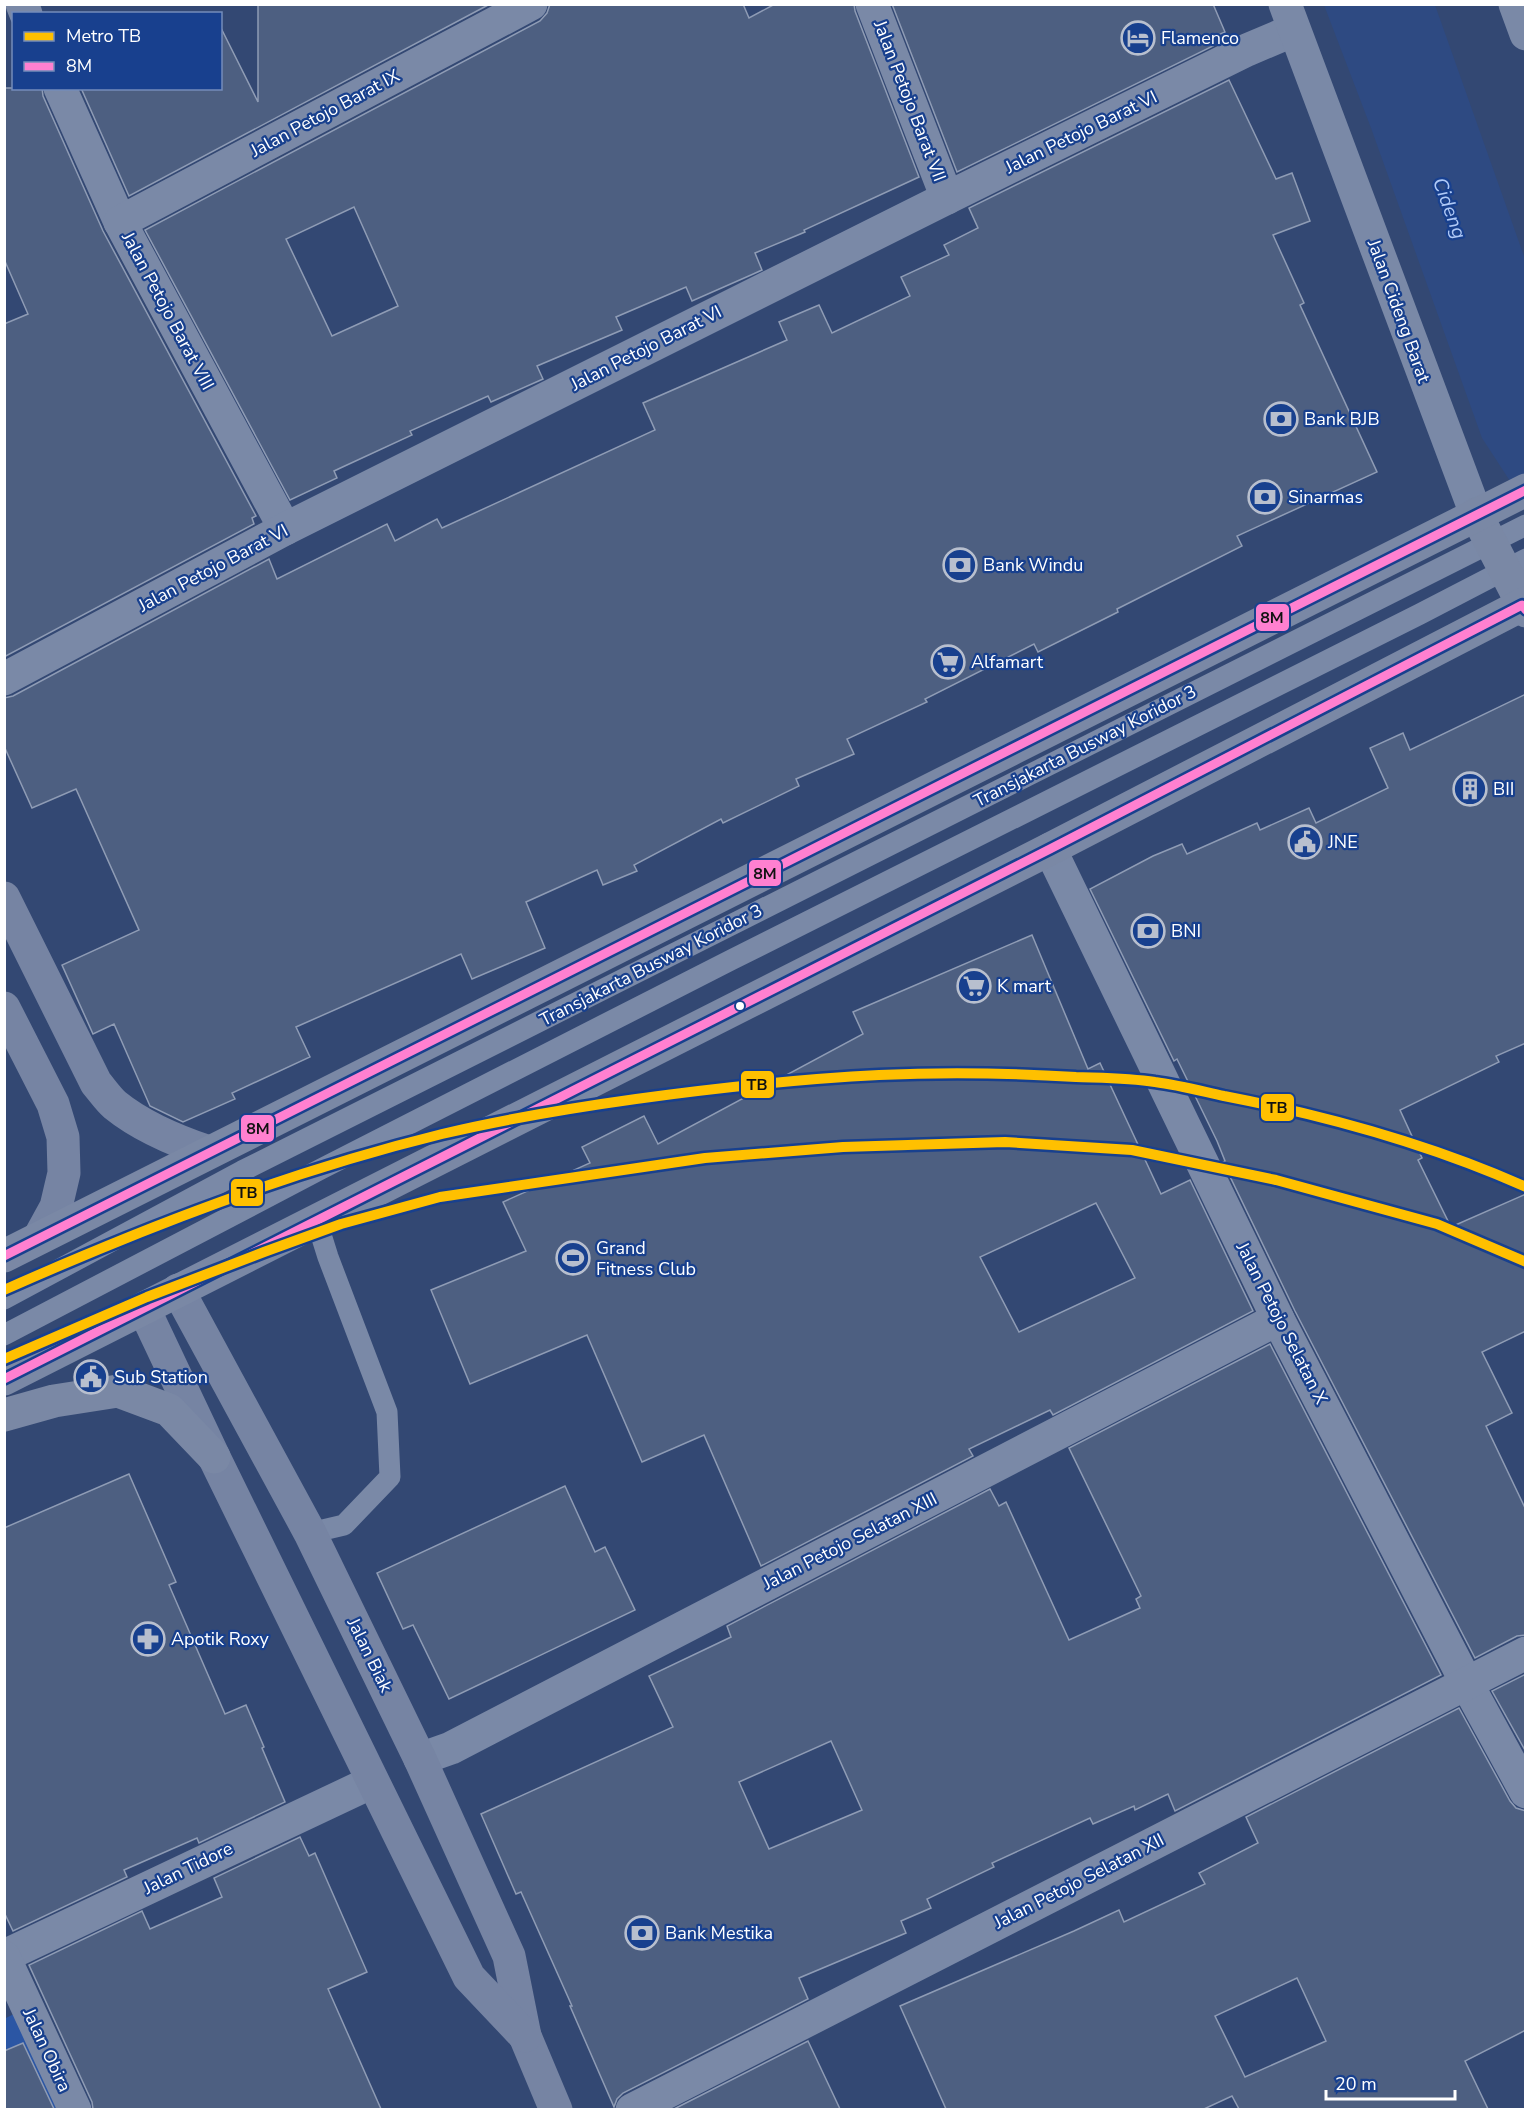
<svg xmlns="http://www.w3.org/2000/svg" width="1530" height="2114" font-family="'Nunito Sans',sans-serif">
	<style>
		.green { fill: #2b56a4 }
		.water { fill: #2e4a82 }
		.building { fill: #4d5f81; stroke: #8f9cb5; stroke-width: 1.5; fill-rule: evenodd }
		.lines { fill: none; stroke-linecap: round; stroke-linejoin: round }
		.service { stroke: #7a89a7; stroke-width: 21 }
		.minor { stroke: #7a89a7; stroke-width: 33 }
		.tertiary { stroke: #7a89a7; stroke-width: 33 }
		.secondary { stroke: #7684a3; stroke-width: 33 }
		.primary { stroke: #7a88a5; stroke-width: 33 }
		.bus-1-casing { stroke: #18408e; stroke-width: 14 }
		.bus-1 { stroke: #ff80d0; stroke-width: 9 }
		.metro-1-casing { stroke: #18408e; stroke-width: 15 }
		.metro-1 { stroke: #ffc000; stroke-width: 10 }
		.bus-dot { fill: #fff; stroke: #18408e; stroke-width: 2 }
		.labels { text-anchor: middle; stroke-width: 4.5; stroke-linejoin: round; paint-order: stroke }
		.poi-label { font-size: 18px; fill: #fff; stroke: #18408e; text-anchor: start }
		.street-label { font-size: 18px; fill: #fff; stroke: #18408e }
		.water-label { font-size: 20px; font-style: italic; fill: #b0c9f6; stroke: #18408e }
		.line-badge { stroke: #18408e; stroke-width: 2 }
		.pale-badge-label { font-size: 16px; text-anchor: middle; font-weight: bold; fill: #111 }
	</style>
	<rect width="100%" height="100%" fill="#334873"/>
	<polygon class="green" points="16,2013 59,2109 5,2109 4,2019"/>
	<polygon class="water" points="1324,5 1435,5 1525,259 1525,504 1482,438 1371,128"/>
	<g class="building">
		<polygon points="258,4 490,4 129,196 81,88 220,88 220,26 258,102"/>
		<path d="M550,4H743L749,18L775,4H854L855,11L919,177L804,230L805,232L755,253L762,270L751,275L692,301L686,287L616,317L622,330L537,366L543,379L491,402L488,396L410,431L412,435L334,471L337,478L290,500L145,230L540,21L547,13ZM354,207L398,306L332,336L286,239Z"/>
		<polygon points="892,4 1213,4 1225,32 1209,39 1213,46 957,172"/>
		<polygon points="1229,80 1276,179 1292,173 1310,221 1273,235 1304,303 1300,305 1377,472 1237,536 1242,546 1117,609 1118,612 1038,652 1034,644 925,699 927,702 847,739 854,754 796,779 799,786 723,823 721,819 634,865 637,871 603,885 597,870 526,902 545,948 472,979 461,954 296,1027 310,1057 232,1093 235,1099 183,1122 150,1106 114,1024 93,1034 62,965 139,930 76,789 32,808 4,746 4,698 13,696 269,559 277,579 387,524 395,541 437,519 442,528 655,430 643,403 787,340 779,322 819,305 832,333 910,296 901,277 949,255 944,245 978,228 969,208"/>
		<polygon points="4,88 42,88 43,96 103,231 256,516 252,518 254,524 4,657 4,324 28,314 4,259"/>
		<polygon points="1526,694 1526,1043 1496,1056 1499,1062 1400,1110 1422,1158 1418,1160 1451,1227 1526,1194 1526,1331 1482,1352 1512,1413 1486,1426 1526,1510 1526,1635 1517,1636 1475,1658 1295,1311 1223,1162 1225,1161 1217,1141 1177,1059 1174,1061 1090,889 1153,856 1182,844 1187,854 1257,823 1260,830 1309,808 1316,823 1388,788 1370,748 1403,733 1410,750"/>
		<path d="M1032,935L1088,1069L1100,1063L1161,1194L1190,1180L1253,1311L1053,1415L1050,1410L969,1449L973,1456L761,1566L704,1435L642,1462L587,1335L470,1384L431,1290L526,1251L503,1202L590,1163L582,1147L644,1116L658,1144L863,1034L853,1012ZM1096,1203L1135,1278L1019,1332L980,1257Z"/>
		<path d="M1270,1344L1441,1675L1175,1811L1168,1794L1135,1810L1134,1806L1093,1824L1090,1818L992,1863L994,1867L927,1899L931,1908L901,1921L906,1933L799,1978L808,1999L623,2093L617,2099L614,2107L570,2006H572L521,1892L516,1894L481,1814L673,1727L649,1676L731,1637L727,1626L990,1489L999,1506L1006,1502L1069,1640L1140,1608L1136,1599L1141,1596L1069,1448ZM831,1741L862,1810L769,1849L739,1782Z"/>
		<polygon points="129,1474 176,1582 169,1585 225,1714 246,1705 264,1747 262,1748 285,1802 199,1843 197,1838 124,1870 127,1877 13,1931 4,1912 4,1528"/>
		<polygon points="565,1486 595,1552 605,1547 635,1610 449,1699 413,1625 403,1629 377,1573"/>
		<polygon points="1526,1674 1526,1752 1492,1691"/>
		<path d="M1459,1708L1510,1801L1516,1808L1526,1811V2030L1465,2061L1488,2109H1239L1232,2096L1204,2109H946L900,2006L1074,1931L1119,1910L1124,1922L1205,1884L1199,1873L1258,1843L1246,1817ZM1297,1978L1326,2041L1245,2077L1215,2016Z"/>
		<polygon points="300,1837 309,1856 315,1853 367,1972 328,1989 381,2109 93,2109 92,2102 29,1965 142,1911 150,1929 222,1897 214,1878"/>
		<polygon points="808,2041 840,2109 674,2109"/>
		<polygon points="23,2043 54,2109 4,2109 4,2051"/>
	</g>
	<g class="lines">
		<g class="service">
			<polyline points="4,1299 242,1171 1526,525"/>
			<polyline points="4,1335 321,1169 731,960 1420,614 1526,559"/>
			<polyline points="310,1533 344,1525 390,1477 387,1412 328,1257 317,1222"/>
		</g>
		<g class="minor">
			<polyline points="22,4 26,14"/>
			<polyline points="872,4 947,198"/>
			<polyline points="60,88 120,222 285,529"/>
			<polyline points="120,222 531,4"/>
			<polyline points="4,679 285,529 947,198 1247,50 1294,30"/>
			<polyline points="1050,849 1278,1319 1467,1684 1526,1792"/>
			<polyline points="420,1759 451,1748 1278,1319"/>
			<polyline points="4,1956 372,1782"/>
			<polyline points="4,1957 75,2110"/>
			<polyline points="632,2110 1526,1653"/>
		</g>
		<g class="tertiary">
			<polyline points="1285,4 1476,514"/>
			<polyline points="1515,4 1526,34"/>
		</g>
		<g class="secondary">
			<path d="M4,898L96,1083C102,1090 108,1099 115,1105C142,1127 176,1141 209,1152"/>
			<polyline points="4,1008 53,1104 63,1137 64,1173 56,1207 39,1238"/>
			<polyline points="178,1290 310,1533 420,1759 509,1956 525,2036 556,2110"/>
			<polyline points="144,1309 214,1457 469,1977 525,2036"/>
		</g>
		<g class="primary">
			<polyline points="1476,514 1526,611"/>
			<polyline points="4,1256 1526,490"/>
			<polyline points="4,1379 1050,849 1526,603"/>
			<polyline points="4,1415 54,1401 118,1391 169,1410 214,1457"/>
		</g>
		<defs>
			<g id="bus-1">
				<polyline points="4,1256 1526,490"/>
				<polyline points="4,1379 1050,849 1522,605 1526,610"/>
			</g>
		</defs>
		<use href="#bus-1" class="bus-1-casing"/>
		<use href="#bus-1" class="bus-1"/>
		<defs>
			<g id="metro-1">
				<path d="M4,1290C146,1227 291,1171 442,1134C506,1119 571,1108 636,1099C717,1088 798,1079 879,1075C945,1072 1011,1073 1076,1077C1102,1078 1129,1078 1155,1082C1178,1085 1201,1091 1224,1096C1328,1116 1429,1144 1526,1187"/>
				<polyline points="4,1359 147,1297 264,1252 341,1224 440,1197 705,1158 843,1147 1005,1142 1132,1150 1276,1180 1437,1224 1526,1262"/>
			</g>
		</defs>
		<use href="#metro-1" class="metro-1-casing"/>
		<use href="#metro-1" class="metro-1"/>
	</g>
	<defs>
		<symbol id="hotel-ring" viewBox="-11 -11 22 22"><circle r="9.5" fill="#18408e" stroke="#b8bfce" stroke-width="1.5"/><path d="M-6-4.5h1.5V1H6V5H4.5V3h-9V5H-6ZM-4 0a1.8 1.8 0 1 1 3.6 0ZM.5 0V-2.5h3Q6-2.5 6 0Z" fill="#b8bfce"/></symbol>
		<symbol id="bank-ring" viewBox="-11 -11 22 22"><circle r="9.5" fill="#18408e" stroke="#b8bfce" stroke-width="1.5"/><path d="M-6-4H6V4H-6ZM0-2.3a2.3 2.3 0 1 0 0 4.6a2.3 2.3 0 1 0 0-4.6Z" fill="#b8bfce"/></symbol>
		<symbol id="supermarket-ring" viewBox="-11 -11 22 22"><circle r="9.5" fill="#18408e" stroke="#b8bfce" stroke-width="1.5"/><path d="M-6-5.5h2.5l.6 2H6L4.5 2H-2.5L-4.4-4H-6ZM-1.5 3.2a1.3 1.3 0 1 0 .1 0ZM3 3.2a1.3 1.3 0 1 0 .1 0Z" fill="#b8bfce"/></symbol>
		<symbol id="building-ring" viewBox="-11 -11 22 22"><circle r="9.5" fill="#18408e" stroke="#b8bfce" stroke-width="1.5"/><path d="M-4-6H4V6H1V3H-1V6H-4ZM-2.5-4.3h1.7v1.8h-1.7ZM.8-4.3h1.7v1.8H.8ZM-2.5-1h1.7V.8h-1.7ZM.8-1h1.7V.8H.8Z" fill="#b8bfce"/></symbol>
		<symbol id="civic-ring" viewBox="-11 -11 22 22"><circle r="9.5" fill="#18408e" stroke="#b8bfce" stroke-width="1.5"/><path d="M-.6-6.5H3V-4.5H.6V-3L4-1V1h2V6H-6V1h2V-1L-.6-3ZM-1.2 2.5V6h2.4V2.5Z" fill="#b8bfce"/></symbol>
		<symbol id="stadium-ring" viewBox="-11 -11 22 22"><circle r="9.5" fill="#18408e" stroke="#b8bfce" stroke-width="1.5"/><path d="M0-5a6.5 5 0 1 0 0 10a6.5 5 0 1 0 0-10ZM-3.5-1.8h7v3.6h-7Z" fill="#b8bfce"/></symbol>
		<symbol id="pharmacy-ring" viewBox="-11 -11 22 22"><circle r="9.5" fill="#18408e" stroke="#b8bfce" stroke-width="1.5"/><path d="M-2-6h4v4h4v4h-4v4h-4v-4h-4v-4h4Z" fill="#b8bfce"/></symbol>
	</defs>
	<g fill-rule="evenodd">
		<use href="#hotel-ring" x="1119" y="19" width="38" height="38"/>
		<use href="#bank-ring" x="1262" y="400" width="38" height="38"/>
		<use href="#bank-ring" x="1246" y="478" width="38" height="38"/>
		<use href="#bank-ring" x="941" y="546" width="38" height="38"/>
		<use href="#supermarket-ring" x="929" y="643" width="38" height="38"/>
		<use href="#building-ring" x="1451" y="770" width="38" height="38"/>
		<use href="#civic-ring" x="1286" y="823" width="38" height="38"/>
		<use href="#bank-ring" x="1129" y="912" width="38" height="38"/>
		<use href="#supermarket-ring" x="955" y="967" width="38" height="38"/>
		<use href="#stadium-ring" x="554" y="1239" width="38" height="38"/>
		<use href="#civic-ring" x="72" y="1358" width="38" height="38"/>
		<use href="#pharmacy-ring" x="129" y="1620" width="38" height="38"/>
		<use href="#bank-ring" x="623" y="1914" width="38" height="38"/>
	</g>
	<circle class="bus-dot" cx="740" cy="1006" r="5"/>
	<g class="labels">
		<g class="poi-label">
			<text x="1161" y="44">Flamenco</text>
			<text x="1304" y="425">Bank BJB</text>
			<text x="1288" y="503">Sinarmas</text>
			<text x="983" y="571">Bank Windu</text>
			<text x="971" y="668">Alfamart</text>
			<text x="1493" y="795">BII</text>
			<text x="1328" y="848">JNE</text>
			<text x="1171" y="937">BNI</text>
			<text x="997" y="992">K mart</text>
			<text x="596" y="1254">Grand<tspan x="596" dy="21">Fitness Club</tspan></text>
			<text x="114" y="1383">Sub Station</text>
			<text x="171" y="1645">Apotik Roxy</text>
			<text x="665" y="1939">Bank Mestika</text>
		</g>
		<g class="street-label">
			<text transform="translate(910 101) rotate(69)" y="6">Jalan Petojo Barat VII</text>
			<text transform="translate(325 113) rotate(-28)" y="6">Jalan Petojo Barat IX</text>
			<text transform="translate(1081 132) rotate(-26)" y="6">Jalan Petojo Barat VI</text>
			<text transform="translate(168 311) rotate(62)" y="6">Jalan Petojo Barat VIII</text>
			<text transform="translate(1399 311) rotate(70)" y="6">Jalan Cideng Barat</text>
			<text transform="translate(646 348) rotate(-27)" y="6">Jalan Petojo Barat VI</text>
			<text transform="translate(213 568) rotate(-28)" y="6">Jalan Petojo Barat VI</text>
			<text transform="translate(1085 746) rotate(-27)" y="6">Transjakarta Busway Koridor 3</text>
			<text transform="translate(651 965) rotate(-27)" y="6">Transjakarta Busway Koridor 3</text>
			<text transform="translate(1282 1323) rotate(63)" y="6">Jalan Petojo Selatan X</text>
			<text transform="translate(850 1541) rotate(-27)" y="6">Jalan Petojo Selatan XIII</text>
			<text transform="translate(370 1655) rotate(64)" y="6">Jalan Biak</text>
			<text transform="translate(188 1868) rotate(-26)" y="6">Jalan Tidore</text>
			<text transform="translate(1079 1881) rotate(-27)" y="6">Jalan Petojo Selatan XII</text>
			<text transform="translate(47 2050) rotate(65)" y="6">Jalan Obira</text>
		</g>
		<g class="water-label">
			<text transform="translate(1450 208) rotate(70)" y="7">Cideng</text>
		</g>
	</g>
	<g class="line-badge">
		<rect x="1255" y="603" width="35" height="29" rx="6" fill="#ff80d0"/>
		<rect x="748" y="859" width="34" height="28" rx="6" fill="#ff80d0"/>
		<rect x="740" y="1070" width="35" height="29" rx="6" fill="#ffc000"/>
		<rect x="1260" y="1093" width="35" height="29" rx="6" fill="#ffc000"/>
		<rect x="240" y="1114" width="35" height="29" rx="6" fill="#ff80d0"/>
		<rect x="230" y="1178" width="34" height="29" rx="6" fill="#ffc000"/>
	</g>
	<g class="pale-badge-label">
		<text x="1272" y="623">8M</text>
		<text x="765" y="879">8M</text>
		<text x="757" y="1090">TB</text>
		<text x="1277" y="1113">TB</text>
		<text x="258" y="1134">8M</text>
		<text x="247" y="1198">TB</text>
	</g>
	<rect width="1530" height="2114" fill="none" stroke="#ffffff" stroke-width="12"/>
	<rect x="12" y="12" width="210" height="78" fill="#18408e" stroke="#748cbb" stroke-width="1.5"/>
	<rect x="24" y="32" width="30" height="9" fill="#ffc000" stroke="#748cbb" stroke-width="1.5"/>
	<text x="66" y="42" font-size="18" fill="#ffffff">Metro TB</text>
	<rect x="24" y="62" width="30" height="9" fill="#ff80d0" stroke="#748cbb" stroke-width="1.5"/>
	<text x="66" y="72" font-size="18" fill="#ffffff">8M</text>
	<path d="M1326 2090v9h129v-9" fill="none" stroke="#ffffff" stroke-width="3"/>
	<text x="1335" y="2090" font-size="18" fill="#ffffff" stroke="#18408e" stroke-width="4.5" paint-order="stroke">20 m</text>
</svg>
